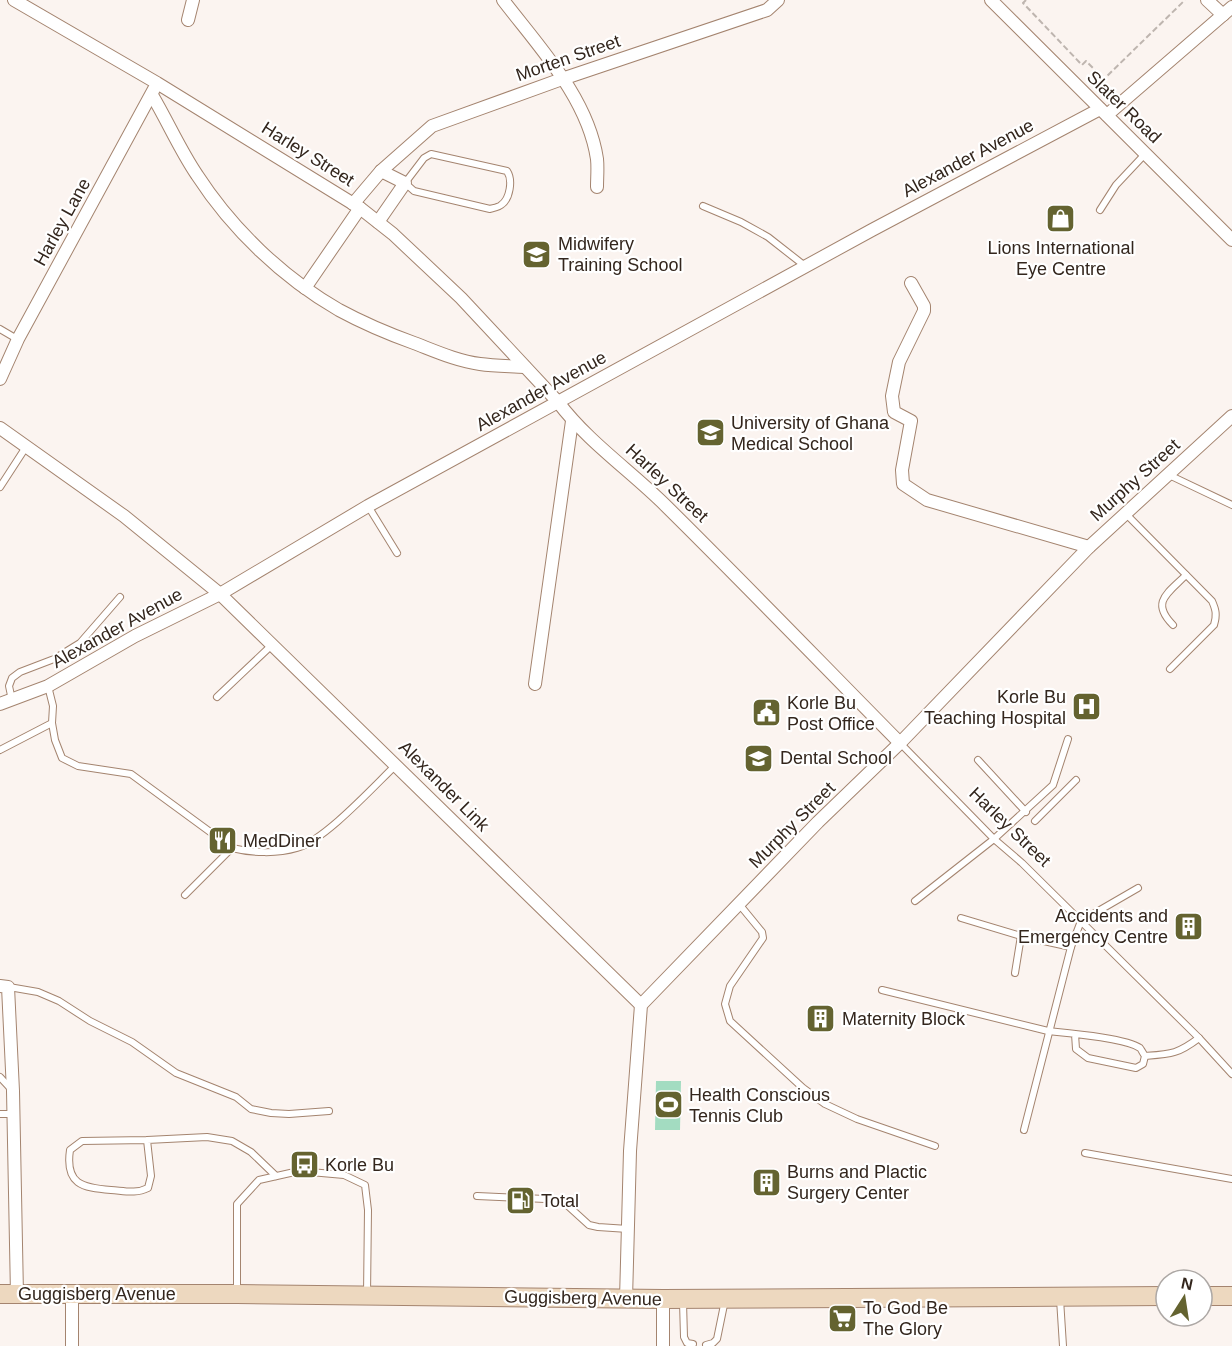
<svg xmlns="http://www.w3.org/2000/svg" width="1232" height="1346" font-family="Arial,sans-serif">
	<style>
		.green { fill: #a3dcc1 }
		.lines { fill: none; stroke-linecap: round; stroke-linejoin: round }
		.lane-casing { stroke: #a4846f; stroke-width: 8 }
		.street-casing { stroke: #a4846f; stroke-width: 14 }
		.secondary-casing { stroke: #a4846f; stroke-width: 20 }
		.path { stroke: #beb5af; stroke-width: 2; stroke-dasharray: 6 3; stroke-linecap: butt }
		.lane { stroke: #fff; stroke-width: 6 }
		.street { stroke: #fff; stroke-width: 12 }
		.secondary { stroke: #edd8bf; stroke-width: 18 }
		.labels { text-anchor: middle; stroke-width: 4.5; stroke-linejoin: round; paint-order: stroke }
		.street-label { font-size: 18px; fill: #33261d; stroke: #fff }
		.poi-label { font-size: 18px; fill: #33261d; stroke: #fff; text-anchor: start }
	</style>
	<rect width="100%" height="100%" fill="#fbf4f0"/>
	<polygon class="green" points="656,1081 681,1081 680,1130 655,1130"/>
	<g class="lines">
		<defs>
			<g id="lane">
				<path d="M431,154L507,171C513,180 510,199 501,205C499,207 493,208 490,209L414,191L405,183L424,158Z"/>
				<polyline points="703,206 741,222 768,237 805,266"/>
				<polyline points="1100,210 1116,185 1146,153"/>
				<polyline points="0,329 17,339"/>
				<polyline points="1169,475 1232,505"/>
				<polyline points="0,487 26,447"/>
				<polyline points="368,506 397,553"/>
				<path d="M1126,514L1212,601C1216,610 1217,615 1214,625L1170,669"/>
				<path d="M1173,625C1150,602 1168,593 1186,575"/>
				<polyline points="217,697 273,644"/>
				<polyline points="12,700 9,686 12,678 20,672 54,659 80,643 120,597"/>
				<path d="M52,723L55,740L62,758L78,766L131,774L232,848C252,853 277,854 297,848C325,840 374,786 396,765"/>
				<polyline points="900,743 994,839 1022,863 1199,1038 1232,1074"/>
				<polyline points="0,750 52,723 53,706 48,686"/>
				<polyline points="978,760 1026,812"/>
				<polyline points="1035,821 1076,780"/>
				<polyline points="185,895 232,848"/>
				<polyline points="915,901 994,839 1053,785 1068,739"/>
				<polyline points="739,904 762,932 763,938 730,986 725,1004 730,1021 803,1088 825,1104 857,1119 935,1146"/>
				<polyline points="961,918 1021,936 1071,947"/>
				<polyline points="1015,973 1021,936"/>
				<polyline points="9,987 38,992 59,1001 90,1021 132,1042 176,1073 236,1097 251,1109 271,1113 289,1114 329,1111"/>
				<path d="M882,990L1048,1031C1067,1033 1127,1038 1140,1048C1141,1049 1144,1055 1145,1056L1143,1064L1136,1068L1088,1058L1076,1049L1075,1034"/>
				<path d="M1145,1056C1171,1054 1178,1054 1199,1038"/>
				<polyline points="0,1077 12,1090"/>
				<polyline points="0,1114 13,1114"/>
				<polyline points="1024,1130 1071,947 1081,921 1138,888"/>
				<path d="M147,1140L151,1176L148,1188C136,1194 125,1191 111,1190C82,1188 65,1184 70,1150L82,1141L147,1140L207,1137L232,1141L251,1152L276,1176"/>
				<polyline points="1085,1153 1232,1179"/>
				<polyline points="477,1196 545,1199 567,1205 589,1225 598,1227 628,1229"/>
				<polyline points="237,1293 237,1204 259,1180 299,1171 344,1175 365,1185 368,1210 367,1295"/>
				<polyline points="1060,1299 1063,1346"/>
				<polyline points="683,1302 684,1337 687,1343 693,1344"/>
				<polyline points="706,1345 713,1343 717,1339 725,1300"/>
			</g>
			<g id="street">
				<path d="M14,0L157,83L360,208L393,234L461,298L558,402C588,442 631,471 666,506C745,584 822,664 900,743"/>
				<path d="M503,0C539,47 588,98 597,159C598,168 597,178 597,187"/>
				<polyline points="991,0 1232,240"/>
				<polyline points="1207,0 1223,15"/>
				<polyline points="188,20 193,0"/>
				<path d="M152,95C168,122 180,150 197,175C232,229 283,278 339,310C363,323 389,334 414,343C435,351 457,361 480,364C494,366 510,366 525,367"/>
				<polyline points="1107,115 1232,7"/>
				<polyline points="353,204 381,171 432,126 562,79 767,10 778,0"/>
				<polyline points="378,222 405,183 381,171"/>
				<polyline points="911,283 924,306 924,311 899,362 892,396 894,412 911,421 902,470 903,484 927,500 1089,547"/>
				<polyline points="305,288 360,208"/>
				<polyline points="0,379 18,339 154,89"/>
				<polyline points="0,428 124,516 220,594 641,1005"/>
				<polyline points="535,684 572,421"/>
				<polyline points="0,704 48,686 135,636 220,594 368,506 872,230 1100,109"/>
				<polyline points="0,986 8,987 13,1091 17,1295"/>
				<polyline points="72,1294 72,1346"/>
				<polyline points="626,1299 630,1151 641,1005 818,822 900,743 1089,547 1232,416"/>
				<polyline points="663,1299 663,1346"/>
			</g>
			<g id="secondary">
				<polyline points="0,1294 237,1294 663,1299 1166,1296"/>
				<polyline points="1202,1296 1232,1296"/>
			</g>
		</defs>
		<use href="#lane" class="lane-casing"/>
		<use href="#street" class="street-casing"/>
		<use href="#secondary" class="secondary-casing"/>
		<polyline class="path" points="1026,0 1023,3 1082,65 1086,61 1104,79 1185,0"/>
		<use href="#lane" class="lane"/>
		<use href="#street" class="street"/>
		<use href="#secondary" class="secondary"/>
	</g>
	<defs>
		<symbol id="shop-square" viewBox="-11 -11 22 22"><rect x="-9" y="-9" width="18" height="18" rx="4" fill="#646330" stroke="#fff"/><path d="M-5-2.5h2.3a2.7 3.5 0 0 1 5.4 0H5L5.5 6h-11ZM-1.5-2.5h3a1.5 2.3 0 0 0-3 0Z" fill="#fff"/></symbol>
		<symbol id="university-square" viewBox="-11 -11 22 22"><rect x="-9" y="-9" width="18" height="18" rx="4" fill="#646330" stroke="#fff"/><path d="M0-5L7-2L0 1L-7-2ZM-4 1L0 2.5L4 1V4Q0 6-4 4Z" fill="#fff"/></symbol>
		<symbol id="hospital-square" viewBox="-11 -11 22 22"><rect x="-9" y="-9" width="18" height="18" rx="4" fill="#646330" stroke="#fff"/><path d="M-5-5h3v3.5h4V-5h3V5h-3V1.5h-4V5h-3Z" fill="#fff"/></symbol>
		<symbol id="civic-square" viewBox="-11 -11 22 22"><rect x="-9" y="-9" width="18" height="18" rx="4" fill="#646330" stroke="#fff"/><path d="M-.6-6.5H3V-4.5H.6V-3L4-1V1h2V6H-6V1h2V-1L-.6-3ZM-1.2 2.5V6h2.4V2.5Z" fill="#fff"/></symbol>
		<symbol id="school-square" viewBox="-11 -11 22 22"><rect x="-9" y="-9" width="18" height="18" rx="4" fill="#646330" stroke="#fff"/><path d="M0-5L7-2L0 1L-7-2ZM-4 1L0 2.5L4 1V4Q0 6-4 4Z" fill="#fff"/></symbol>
		<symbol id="restaurant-square" viewBox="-11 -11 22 22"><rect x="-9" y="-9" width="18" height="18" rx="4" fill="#646330" stroke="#fff"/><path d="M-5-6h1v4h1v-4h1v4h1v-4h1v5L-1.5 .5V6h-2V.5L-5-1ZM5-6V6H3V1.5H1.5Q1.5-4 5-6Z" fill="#fff"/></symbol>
		<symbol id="building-square" viewBox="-11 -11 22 22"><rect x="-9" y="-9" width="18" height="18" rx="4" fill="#646330" stroke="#fff"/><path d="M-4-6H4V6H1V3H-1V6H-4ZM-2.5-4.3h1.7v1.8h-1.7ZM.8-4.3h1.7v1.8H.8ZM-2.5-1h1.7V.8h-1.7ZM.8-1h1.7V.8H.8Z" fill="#fff"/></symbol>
		<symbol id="stadium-square" viewBox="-11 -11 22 22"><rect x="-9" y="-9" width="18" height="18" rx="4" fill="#646330" stroke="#fff"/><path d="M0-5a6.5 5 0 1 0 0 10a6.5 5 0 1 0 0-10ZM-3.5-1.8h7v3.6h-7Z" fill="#fff"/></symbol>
		<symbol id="bus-square" viewBox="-11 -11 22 22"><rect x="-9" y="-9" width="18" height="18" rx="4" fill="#646330" stroke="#fff"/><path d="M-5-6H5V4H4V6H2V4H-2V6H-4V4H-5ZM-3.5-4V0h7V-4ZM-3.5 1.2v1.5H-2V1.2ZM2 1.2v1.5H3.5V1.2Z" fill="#fff"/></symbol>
		<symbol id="fuel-square" viewBox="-11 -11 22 22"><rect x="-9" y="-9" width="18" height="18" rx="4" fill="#646330" stroke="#fff"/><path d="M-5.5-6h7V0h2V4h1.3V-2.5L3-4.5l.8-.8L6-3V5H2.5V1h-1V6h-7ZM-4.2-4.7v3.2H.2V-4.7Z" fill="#fff"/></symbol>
		<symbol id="supermarket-square" viewBox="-11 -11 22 22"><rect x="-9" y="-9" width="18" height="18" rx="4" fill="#646330" stroke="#fff"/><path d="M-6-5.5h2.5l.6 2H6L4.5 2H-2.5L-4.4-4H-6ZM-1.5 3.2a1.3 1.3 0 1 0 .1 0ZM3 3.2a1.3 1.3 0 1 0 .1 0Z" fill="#fff"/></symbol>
	</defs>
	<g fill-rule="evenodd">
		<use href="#shop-square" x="1044" y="202" width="33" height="33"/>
		<use href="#university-square" x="520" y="238" width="33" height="33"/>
		<use href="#university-square" x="694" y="416" width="33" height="33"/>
		<use href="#hospital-square" x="1070" y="690" width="33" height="33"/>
		<use href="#civic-square" x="750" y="696" width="33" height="33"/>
		<use href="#school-square" x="742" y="742" width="33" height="33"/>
		<use href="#restaurant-square" x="206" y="824" width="33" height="33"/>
		<use href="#building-square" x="1172" y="910" width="33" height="33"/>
		<use href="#building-square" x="804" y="1002" width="33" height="33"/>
		<use href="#stadium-square" x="652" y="1088" width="33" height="33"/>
		<use href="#bus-square" x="288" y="1148" width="33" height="33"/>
		<use href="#building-square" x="750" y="1166" width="33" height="33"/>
		<use href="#fuel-square" x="504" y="1184" width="33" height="33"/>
		<use href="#supermarket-square" x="826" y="1302" width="33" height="33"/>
	</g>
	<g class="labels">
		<g class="street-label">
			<text transform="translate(568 58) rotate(-19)" y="6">Morten Street</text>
			<text transform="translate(1124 107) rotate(44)" y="6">Slater Road</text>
			<text transform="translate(308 154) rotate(32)" y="6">Harley Street</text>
			<text transform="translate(968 158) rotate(-28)" y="6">Alexander Avenue</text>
			<text transform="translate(62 222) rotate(-61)" y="6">Harley Lane</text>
			<text transform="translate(541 391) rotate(-29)" y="6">Alexander Avenue</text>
			<text transform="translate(1135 480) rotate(-42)" y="6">Murphy Street</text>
			<text transform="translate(667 483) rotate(43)" y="6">Harley Street</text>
			<text transform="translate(117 628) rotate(-29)" y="6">Alexander Avenue</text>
			<text transform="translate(444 786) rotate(45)" y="6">Alexander Link</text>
			<text transform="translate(792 825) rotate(-45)" y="6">Murphy Street</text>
			<text transform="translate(1010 827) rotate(44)" y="6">Harley Street</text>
			<text x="97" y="1300">Guggisberg Avenue</text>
			<text transform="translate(583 1298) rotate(1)" y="6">Guggisberg Avenue</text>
		</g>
		<g class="poi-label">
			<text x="558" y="250">Midwifery<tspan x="558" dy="21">Training School</tspan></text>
			<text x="1061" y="254" text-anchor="middle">Lions International<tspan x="1061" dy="21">Eye Centre</tspan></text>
			<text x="731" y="429">University of Ghana<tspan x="731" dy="21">Medical School</tspan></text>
			<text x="1066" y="703" text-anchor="end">Korle Bu<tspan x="1066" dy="21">Teaching Hospital</tspan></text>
			<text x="787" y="709">Korle Bu<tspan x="787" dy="21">Post Office</tspan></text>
			<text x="780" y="764">Dental School</text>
			<text x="243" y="847">MedDiner</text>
			<text x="1168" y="922" text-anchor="end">Accidents and<tspan x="1168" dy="21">Emergency Centre</tspan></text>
			<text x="842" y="1025">Maternity Block</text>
			<text x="689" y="1101">Health Conscious<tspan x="689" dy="21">Tennis Club</tspan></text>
			<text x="325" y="1171">Korle Bu</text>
			<text x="787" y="1178">Burns and Plactic<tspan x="787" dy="21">Surgery Center</tspan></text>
			<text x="541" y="1207">Total</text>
			<text x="863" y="1314">To God Be<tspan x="863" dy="21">The Glory</tspan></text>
		</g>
	</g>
	<g transform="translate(1184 1298) rotate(12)"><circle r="28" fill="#ffffff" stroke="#ada8a5" stroke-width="1.5"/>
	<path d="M0-4.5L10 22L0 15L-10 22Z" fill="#646330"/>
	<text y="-9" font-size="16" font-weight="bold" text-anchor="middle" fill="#33261d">N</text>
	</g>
</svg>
